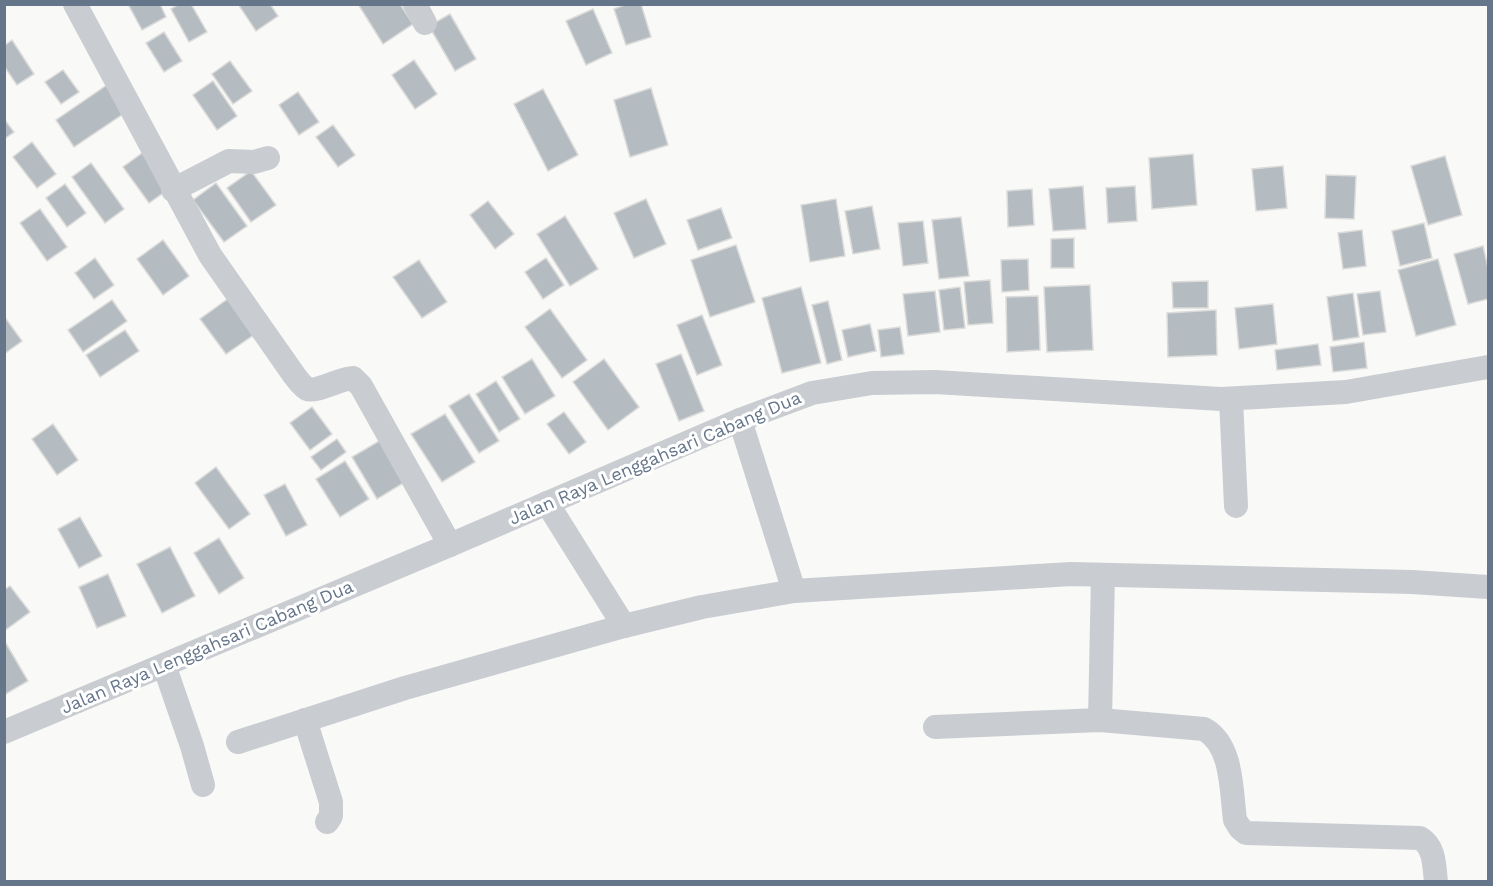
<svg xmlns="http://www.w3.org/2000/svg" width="1493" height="886" font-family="'Work Sans',sans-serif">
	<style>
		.building { fill: #b4bbc1; stroke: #dbdbd9; stroke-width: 1.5 }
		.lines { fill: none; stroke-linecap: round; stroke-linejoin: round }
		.minor { stroke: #c9ccd0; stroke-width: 24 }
		.labels { text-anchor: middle; stroke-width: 6; stroke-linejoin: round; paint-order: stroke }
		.street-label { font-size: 18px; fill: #66768a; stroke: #fff }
	</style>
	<rect width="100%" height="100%" fill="#f9f9f7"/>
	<g class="building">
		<polygon points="128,4 160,4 166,17 142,30"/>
		<polygon points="179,4 191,4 207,32 189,42 171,9"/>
		<polygon points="238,4 270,4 278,16 256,31"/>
		<polygon points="358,4 400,4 413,24 383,44"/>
		<polygon points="627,4 641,4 651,37 626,45 614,9"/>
		<polygon points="593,9 612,53 586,65 566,21"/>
		<polygon points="450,14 476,59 455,71 429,26"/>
		<polygon points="164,32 182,61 164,72 146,43"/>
		<polygon points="12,40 34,74 17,85 4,66 4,46"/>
		<polygon points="414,60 437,94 415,109 392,75"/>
		<polygon points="230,61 252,91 233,104 212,74"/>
		<polygon points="63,70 79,92 61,104 45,82"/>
		<polygon points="213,81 237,116 217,130 193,95"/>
		<polygon points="107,85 126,112 74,147 56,120"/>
		<polygon points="651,88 668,145 630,157 614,100"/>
		<polygon points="543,89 578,155 548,171 514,104"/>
		<polygon points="298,92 319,122 299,135 279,105"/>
		<polygon points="4,119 14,132 4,139"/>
		<polygon points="333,125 355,155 338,167 316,137"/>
		<polygon points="32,142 56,174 37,188 13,157"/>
		<polygon points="145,151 170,188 149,203 123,167"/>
		<polygon points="1193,154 1197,205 1152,209 1149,158"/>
		<polygon points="1445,156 1462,215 1428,225 1411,166"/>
		<polygon points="91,163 124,209 105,223 72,177"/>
		<polygon points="1283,166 1287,208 1256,211 1252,169"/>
		<polygon points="251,171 276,205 251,222 227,188"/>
		<polygon points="1326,175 1356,176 1354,219 1325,218"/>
		<polygon points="216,183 247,226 224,242 193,200"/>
		<polygon points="65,184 86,213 67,227 46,198"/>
		<polygon points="1083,186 1086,229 1053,231 1049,189"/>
		<polygon points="1135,186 1137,221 1108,223 1106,188"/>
		<polygon points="1032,189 1034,225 1008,227 1007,191"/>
		<polygon points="646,199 666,244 634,258 614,213"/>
		<polygon points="836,199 845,256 810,262 801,205"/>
		<polygon points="488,201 514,234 495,249 470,215"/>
		<polygon points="872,206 880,249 853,254 845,211"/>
		<polygon points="721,208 732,238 698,250 687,220"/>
		<polygon points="40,209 67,247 47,261 20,223"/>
		<polygon points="565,216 598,269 570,286 537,234"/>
		<polygon points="961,217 969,276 939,279 932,220"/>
		<polygon points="923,221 928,263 903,266 898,223"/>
		<polygon points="1424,223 1432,258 1400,266 1392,231"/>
		<polygon points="1362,230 1366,266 1343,269 1338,233"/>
		<polygon points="1074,238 1074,268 1051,268 1051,239"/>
		<polygon points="163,240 189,276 163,295 137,259"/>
		<polygon points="736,245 755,302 710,317 691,260"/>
		<polygon points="1483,246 1488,268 1488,299 1468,304 1454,254"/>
		<polygon points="95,258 114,285 94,299 75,273"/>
		<polygon points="546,258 564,285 543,299 525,272"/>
		<polygon points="1028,259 1029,290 1002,292 1001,260"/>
		<polygon points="1438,259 1456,325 1416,336 1398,270"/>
		<polygon points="419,260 447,302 422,318 393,277"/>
		<polygon points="990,280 993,323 968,325 964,282"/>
		<polygon points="1208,281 1208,308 1173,308 1172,282"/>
		<polygon points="1090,285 1093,350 1047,352 1044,287"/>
		<polygon points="801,287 821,363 782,373 762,298"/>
		<polygon points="960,287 965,328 944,330 939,290"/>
		<polygon points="935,291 940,332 908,336 903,294"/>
		<polygon points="1380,291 1386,332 1363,335 1357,294"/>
		<polygon points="1353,293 1359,337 1333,341 1327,297"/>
		<polygon points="1038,296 1040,350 1007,352 1006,297"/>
		<polygon points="229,298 255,334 226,354 200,319"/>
		<polygon points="112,300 127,321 83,352 68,330"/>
		<polygon points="828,301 842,360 827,364 812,305"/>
		<polygon points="1273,304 1277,344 1239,349 1235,308"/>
		<polygon points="550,309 587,360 562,378 525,327"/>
		<polygon points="1216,310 1217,355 1168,357 1167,313"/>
		<polygon points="702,315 722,365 697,375 677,325"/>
		<polygon points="4,316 22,341 4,354"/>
		<polygon points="870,324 876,351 848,357 842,330"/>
		<polygon points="900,327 904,354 881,357 878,330"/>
		<polygon points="125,330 139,351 100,377 86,355"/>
		<polygon points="1364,342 1367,368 1333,372 1330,347"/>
		<polygon points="1318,344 1321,365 1277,370 1275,350"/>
		<polygon points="681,354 704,411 679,421 656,364"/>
		<polygon points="532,359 555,396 525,414 502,377"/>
		<polygon points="604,359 639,407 608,430 573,382"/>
		<polygon points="496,381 520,419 499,432 476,394"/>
		<polygon points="469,394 499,441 479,453 449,406"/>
		<polygon points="312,407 332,434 310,450 290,423"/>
		<polygon points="564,412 586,442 569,454 547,424"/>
		<polygon points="445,414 475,462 442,482 411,434"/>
		<polygon points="53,424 78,460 57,475 32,439"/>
		<polygon points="386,437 410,479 377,499 352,457"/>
		<polygon points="337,439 346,452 321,470 311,457"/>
		<polygon points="345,461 369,499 340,517 316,479"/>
		<polygon points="216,467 250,514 229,529 195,483"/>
		<polygon points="285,484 307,525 286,536 264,495"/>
		<polygon points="80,517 102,556 79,568 58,529"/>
		<polygon points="219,538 244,578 219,594 194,553"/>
		<polygon points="170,547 195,596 162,613 137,564"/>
		<polygon points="108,574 126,616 97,628 79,587"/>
		<polygon points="10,586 30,612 4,631 4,590"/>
		<polygon points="4,640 28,681 4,695"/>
	</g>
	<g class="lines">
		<g class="minor">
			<path d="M75,4L210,255L294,375C297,379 302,386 307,389C315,393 342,378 353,378L361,386L450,545"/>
			<polyline points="415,4 425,23"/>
			<polyline points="173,190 229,161 254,162 268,158"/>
			<polyline points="1231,399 1236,506"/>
			<polyline points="740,420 794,591"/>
			<polyline points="547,503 624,626"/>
			<polyline points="164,665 192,746 203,785"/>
			<polyline points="305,720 331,802 331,816 327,822"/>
			<polyline points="1100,720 1103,575"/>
			<path d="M935,727L1100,720L1204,729C1233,745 1231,790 1235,820L1240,828L1246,833L1420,838C1435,847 1434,865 1436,882"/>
			<polyline points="4,732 450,545 740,420 812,393 872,383 935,382 1221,399 1346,392 1488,367"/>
			<polyline points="238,742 405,688 624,626 702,607 794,591 1071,574 1412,582 1488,587"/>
		</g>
	</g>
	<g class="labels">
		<g class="street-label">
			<text transform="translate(655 458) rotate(-23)" y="6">Jalan Raya Lenggahsari Cabang Dua</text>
			<text transform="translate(207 647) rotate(-23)" y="6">Jalan Raya Lenggahsari Cabang Dua</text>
		</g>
	</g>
	<rect width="1493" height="886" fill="none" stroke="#66768a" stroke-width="12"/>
</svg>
